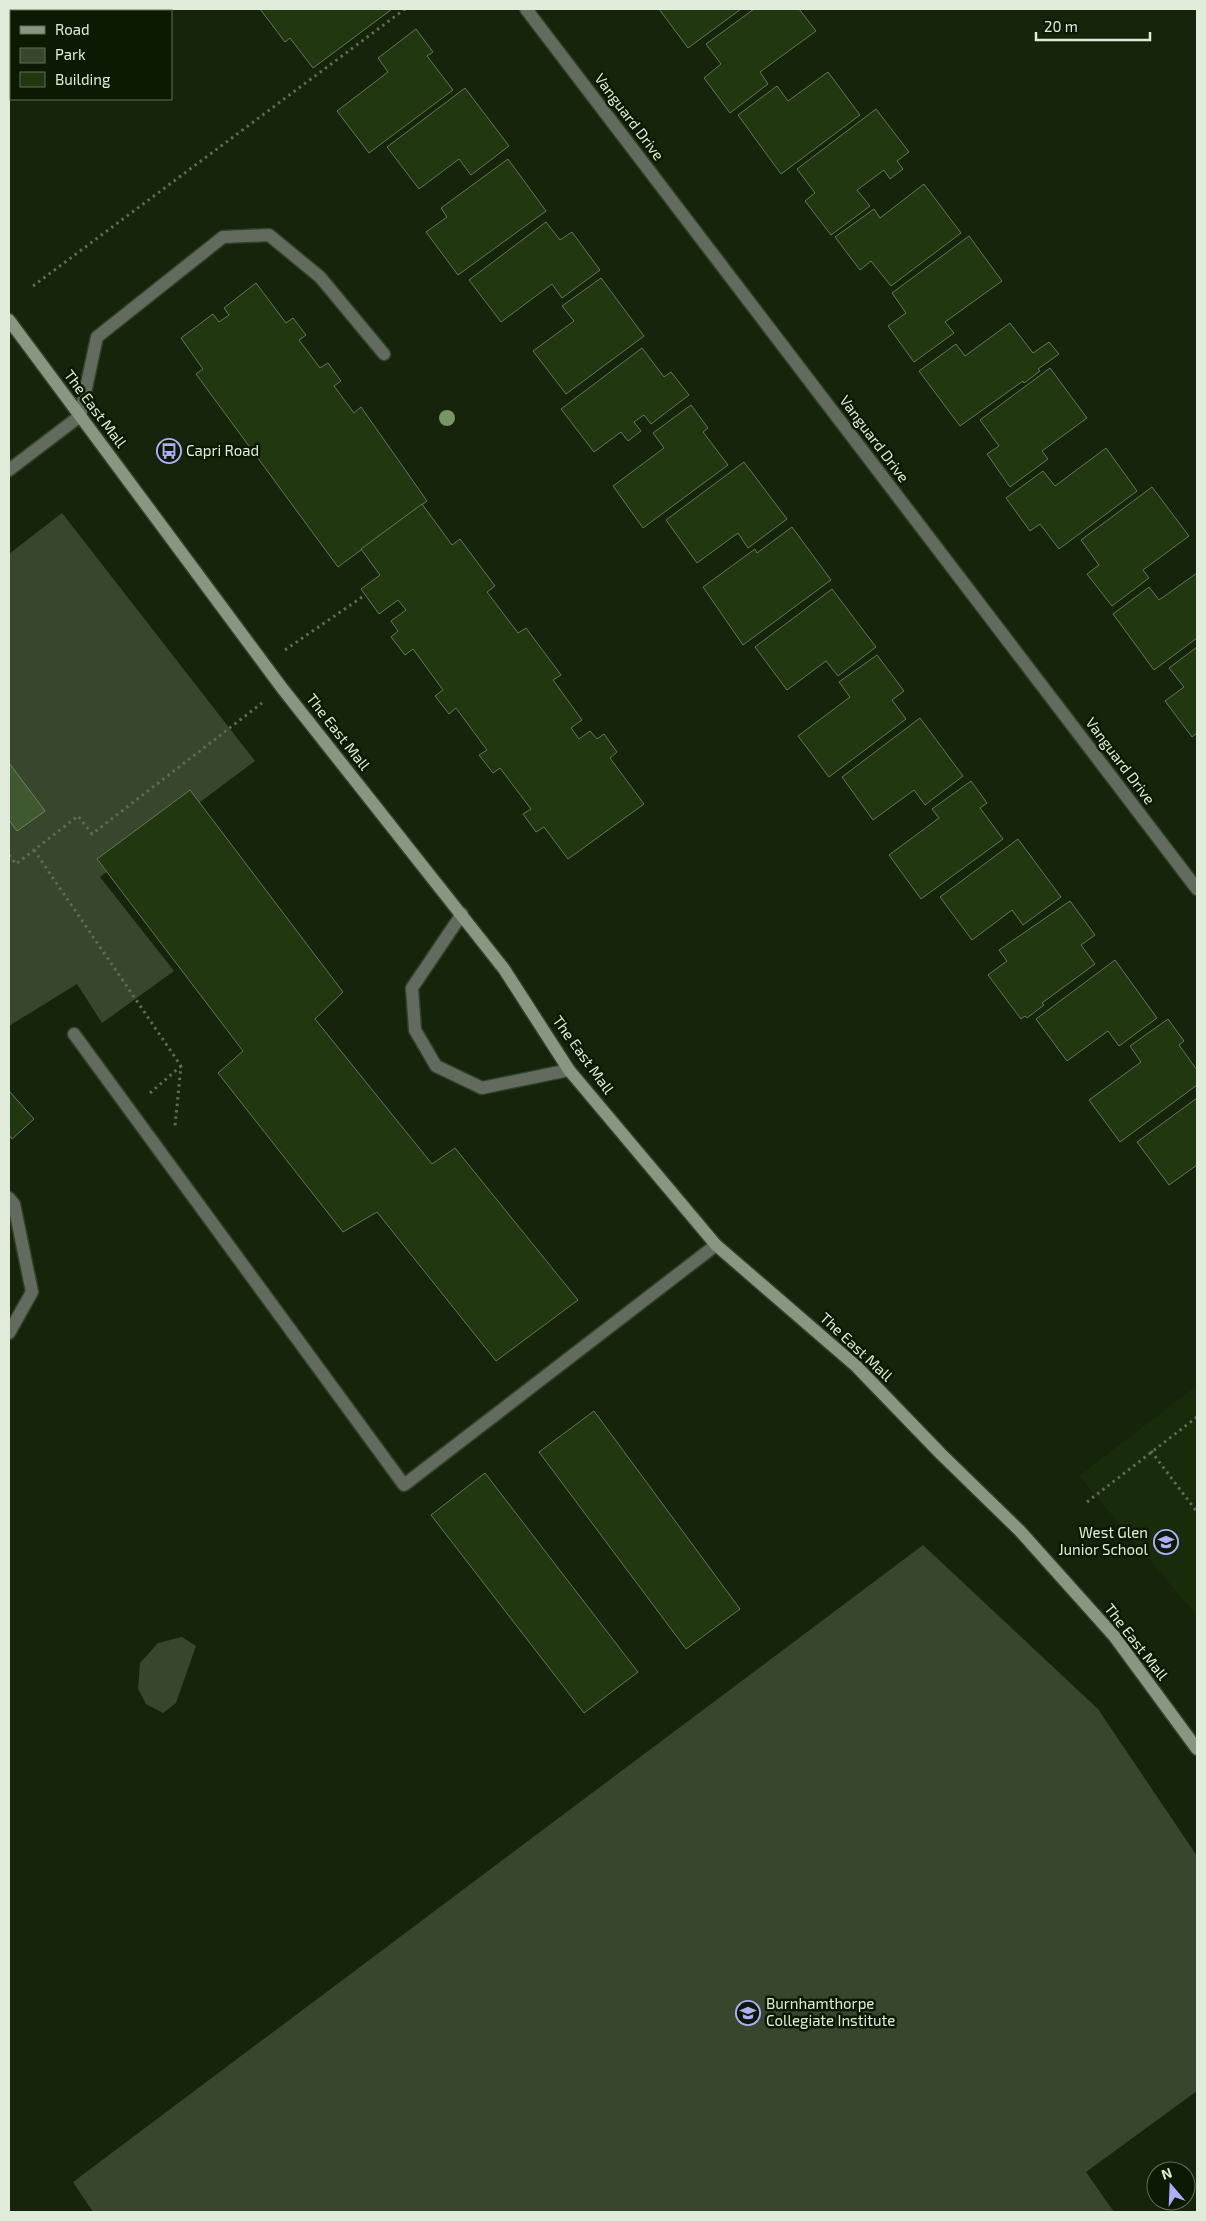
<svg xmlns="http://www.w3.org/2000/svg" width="1206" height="2221" font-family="'Exo 2',sans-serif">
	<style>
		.built { fill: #182b0a }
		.green { fill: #37462d }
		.water { fill: #405830; stroke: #708463 }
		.building { fill: #20370f; stroke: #65775a }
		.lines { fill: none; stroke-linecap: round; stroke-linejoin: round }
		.lane-casing { stroke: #314027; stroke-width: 15 }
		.street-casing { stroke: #314027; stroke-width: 15 }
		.secondary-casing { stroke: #314027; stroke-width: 15 }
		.path { stroke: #5e6b55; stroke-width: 3; stroke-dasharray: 2.5 4; stroke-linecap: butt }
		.lane { stroke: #636b5e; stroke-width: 12 }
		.street { stroke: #636b5e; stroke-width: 12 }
		.secondary { stroke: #899782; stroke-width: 12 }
		.tree { fill: #779565 }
		.labels { text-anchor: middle; stroke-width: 5; stroke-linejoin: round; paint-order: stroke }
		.street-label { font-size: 15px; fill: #e0ebda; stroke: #0c1a03 }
		.poi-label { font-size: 15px; fill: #e0ebda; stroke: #0c1a03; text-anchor: start }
	</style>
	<rect width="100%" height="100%" fill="#15240a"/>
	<polygon class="built" points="1197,1385 1197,1616 1079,1476"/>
	<g class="green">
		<polygon points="62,513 255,761 100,877 174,971 102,1023 77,984 9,1026 9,554"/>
		<polygon points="923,1545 1098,1709 1197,1856 1197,2091 1086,2172 1114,2212 93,2212 73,2182"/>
		<polygon points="182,1637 196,1646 176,1703 163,1713 146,1704 138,1689 140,1663 158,1643"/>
	</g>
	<polygon class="water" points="9,763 45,811 17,831 9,820"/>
	<g class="building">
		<polygon points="9,9 99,9 100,11 11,11 11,77 10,78"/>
		<polygon points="260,9 392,9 313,68 290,38 285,42"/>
		<polygon points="659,9 741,9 688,48"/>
		<polygon points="754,9 799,9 816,31 760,72 768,84 730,113 704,78 721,64 706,44"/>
		<polygon points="416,29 433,52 427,56 453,90 369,153 337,111 388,72 378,58"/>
		<polygon points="828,72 860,115 781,174 738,115 777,86 788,101"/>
		<polygon points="465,88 509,146 471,175 459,159 419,189 387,147"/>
		<polygon points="876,109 909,152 897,161 903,169 890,179 884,170 857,190 870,206 831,235 805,201 815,193 797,169"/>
		<polygon points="508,159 546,211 458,275 426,232 447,217 441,208"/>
		<polygon points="924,184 961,233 891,286 871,261 860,270 835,237 874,209 880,218"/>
		<polygon points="546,222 560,240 572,232 600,270 562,298 552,284 501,322 469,280"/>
		<polygon points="969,236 1002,281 945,322 954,333 914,362 888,326 906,313 892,293"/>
		<polygon points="601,278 644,336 566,394 533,351 574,321 562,306"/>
		<polygon points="256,283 286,323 293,318 306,335 299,340 320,368 328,363 341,381 334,386 354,413 361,407 427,501 338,567 196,374 203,369 181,338 213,314 219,322 229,315 224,308"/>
		<polygon points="1010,323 1033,353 1049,342 1059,354 1038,369 1040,371 1024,383 1023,381 960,426 919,371 956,344 965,356"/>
		<polygon points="642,348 664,377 671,372 689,395 651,424 644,415 634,422 641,431 628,441 621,432 594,452 561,409"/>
		<polygon points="1050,368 1087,418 1042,451 1048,459 1010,487 987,454 999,446 980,420"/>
		<polygon points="691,405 708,428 703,432 728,465 643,528 613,486 664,448 653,433"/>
		<polygon points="1106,448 1137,491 1059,549 1040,524 1030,531 1006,498 1043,471 1055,486"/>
		<polygon points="744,462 787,519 748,548 738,533 697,563 666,520"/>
		<polygon points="1152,487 1189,536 1143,570 1149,578 1112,606 1087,574 1099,565 1081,540"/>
		<polygon points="422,504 452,545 460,539 495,586 487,592 518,633 526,628 561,675 553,680 582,720 571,728 579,739 590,731 597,739 604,734 617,752 610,758 644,804 568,859 544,827 536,832 523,814 531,809 500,768 493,773 479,755 487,750 456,708 449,714 435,696 443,690 413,649 405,655 391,637 398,631 391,621 406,610 398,600 379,614 361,589 380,575 361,549"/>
		<polygon points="792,527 831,580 743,645 703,587 755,549 757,553"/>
		<polygon points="1197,573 1197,638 1154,670 1113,614 1149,587 1159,600"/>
		<polygon points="832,589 876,647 838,676 826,661 787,690 755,647"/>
		<polygon points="1197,647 1197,733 1192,737 1165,701 1184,687 1169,668"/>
		<polygon points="877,655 904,691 892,700 906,719 829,777 798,736 850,697 839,682"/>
		<polygon points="920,718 963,776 925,805 914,790 873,820 842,777"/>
		<polygon points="971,781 987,803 980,808 1003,839 921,899 889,855 939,818 932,809"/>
		<polygon points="190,790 343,992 315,1019 432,1164 455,1148 578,1300 496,1361 377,1212 343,1232 218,1073 243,1051 97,859"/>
		<polygon points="1018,839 1061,897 1023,925 1012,910 972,940 940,897"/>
		<polygon points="1070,901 1095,935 1081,945 1095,964 1042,1003 1044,1005 1027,1018 1025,1016 1021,1019 988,975 1007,961 999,950"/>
		<polygon points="1115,960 1157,1018 1119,1046 1108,1031 1067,1061 1036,1019"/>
		<polygon points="1168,1019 1184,1041 1179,1045 1197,1070 1197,1085 1120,1142 1089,1100 1141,1062 1130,1046"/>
		<polygon points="9,1091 34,1119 12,1139 9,1135"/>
		<polygon points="1197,1098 1197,1165 1169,1185 1137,1142"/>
		<polygon points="594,1411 740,1609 686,1649 539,1452"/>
		<polygon points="485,1473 638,1672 584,1713 431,1515"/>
	</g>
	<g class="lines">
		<defs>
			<g id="lane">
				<polyline points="80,416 97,337 223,237 269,235 320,277 384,354"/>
				<polyline points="462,914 412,988 415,1030 436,1066 482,1088 569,1070"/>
				<polyline points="74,1034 404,1485 716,1245"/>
				<polyline points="9,1198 14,1204 32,1292 9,1333"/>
			</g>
			<g id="street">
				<polyline points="526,9 1197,889"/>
				<polyline points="9,470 80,416"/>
			</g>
			<polyline id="secondary" points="9,320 282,688 504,969 569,1070 716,1245 856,1366 941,1454 1020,1531 1114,1636 1197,1749"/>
		</defs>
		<use href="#lane" class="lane-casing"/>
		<use href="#street" class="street-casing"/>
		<use href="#secondary" class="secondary-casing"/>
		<g class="path">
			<polyline points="33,286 405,9"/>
			<polyline points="285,650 365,595"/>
			<polyline points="34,850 181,1066 175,1126"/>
			<polyline points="9,855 16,864 78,816 92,834 262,703"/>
			<polyline points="150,1093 181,1066"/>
			<polyline points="1151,1451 1197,1512"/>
			<polyline points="1087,1502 1197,1417"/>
		</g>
		<use href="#lane" class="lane"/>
		<use href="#street" class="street"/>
		<use href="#secondary" class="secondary"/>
	</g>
	<circle class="tree" cx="447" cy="418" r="8"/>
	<defs>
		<symbol id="bus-ring" viewBox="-11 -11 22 22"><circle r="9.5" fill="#0c1a03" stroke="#afaefa" stroke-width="1.5"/><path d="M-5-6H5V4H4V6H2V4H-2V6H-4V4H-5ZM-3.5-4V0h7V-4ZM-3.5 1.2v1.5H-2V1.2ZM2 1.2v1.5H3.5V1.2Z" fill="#afaefa"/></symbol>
		<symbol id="school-ring" viewBox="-11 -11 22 22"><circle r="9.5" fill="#0c1a03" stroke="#afaefa" stroke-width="1.5"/><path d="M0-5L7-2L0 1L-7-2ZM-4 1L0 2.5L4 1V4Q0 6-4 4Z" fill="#afaefa"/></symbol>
	</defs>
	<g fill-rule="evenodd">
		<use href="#bus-ring" x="155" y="437" width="28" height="28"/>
		<use href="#school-ring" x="1152" y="1528" width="28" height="28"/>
		<use href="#school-ring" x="734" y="1999" width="28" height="28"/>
	</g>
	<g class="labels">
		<g class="street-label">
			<text transform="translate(629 117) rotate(53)" y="5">Vanguard Drive</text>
			<text transform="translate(95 409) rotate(53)" y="5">The East Mall</text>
			<text transform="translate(874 439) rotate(53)" y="5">Vanguard Drive</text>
			<text transform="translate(338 732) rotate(52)" y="5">The East Mall</text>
			<text transform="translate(1120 761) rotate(53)" y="5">Vanguard Drive</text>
			<text transform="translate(583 1055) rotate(54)" y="5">The East Mall</text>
			<text transform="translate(856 1347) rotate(43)" y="5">The East Mall</text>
			<text transform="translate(1136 1642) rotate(52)" y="5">The East Mall</text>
		</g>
		<g class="poi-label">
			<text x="186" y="456">Capri Road</text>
			<text x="1148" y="1538" text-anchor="end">West Glen<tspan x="1148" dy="17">Junior School</tspan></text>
			<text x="766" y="2009">Burnhamthorpe<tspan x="766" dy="17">Collegiate Institute</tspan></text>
		</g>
	</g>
	<rect width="1206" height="2221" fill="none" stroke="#e0ebda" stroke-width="20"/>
	<rect x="10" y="10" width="162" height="90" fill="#0c1a03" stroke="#616e59"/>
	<rect x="20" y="26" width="25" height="8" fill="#899782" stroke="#616e59"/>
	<text x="55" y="35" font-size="15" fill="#e0ebda">Road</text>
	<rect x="20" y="48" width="25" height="15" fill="#37462d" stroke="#616e59"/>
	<text x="55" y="60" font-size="15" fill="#e0ebda">Park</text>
	<rect x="20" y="72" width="25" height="15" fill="#20370f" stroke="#616e59"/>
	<text x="55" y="85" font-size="15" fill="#e0ebda">Building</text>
	<g transform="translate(1171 2186) rotate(341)"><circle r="24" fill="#0c1a03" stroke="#616e59"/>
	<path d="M0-4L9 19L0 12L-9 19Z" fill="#afaefa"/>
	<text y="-8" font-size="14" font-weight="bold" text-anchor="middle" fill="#e0ebda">N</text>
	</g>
	<path d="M1036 32v8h114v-8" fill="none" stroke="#e0ebda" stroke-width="2.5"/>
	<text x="1044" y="32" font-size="15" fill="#e0ebda" stroke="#0c1a03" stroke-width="4" paint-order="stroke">20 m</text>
</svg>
